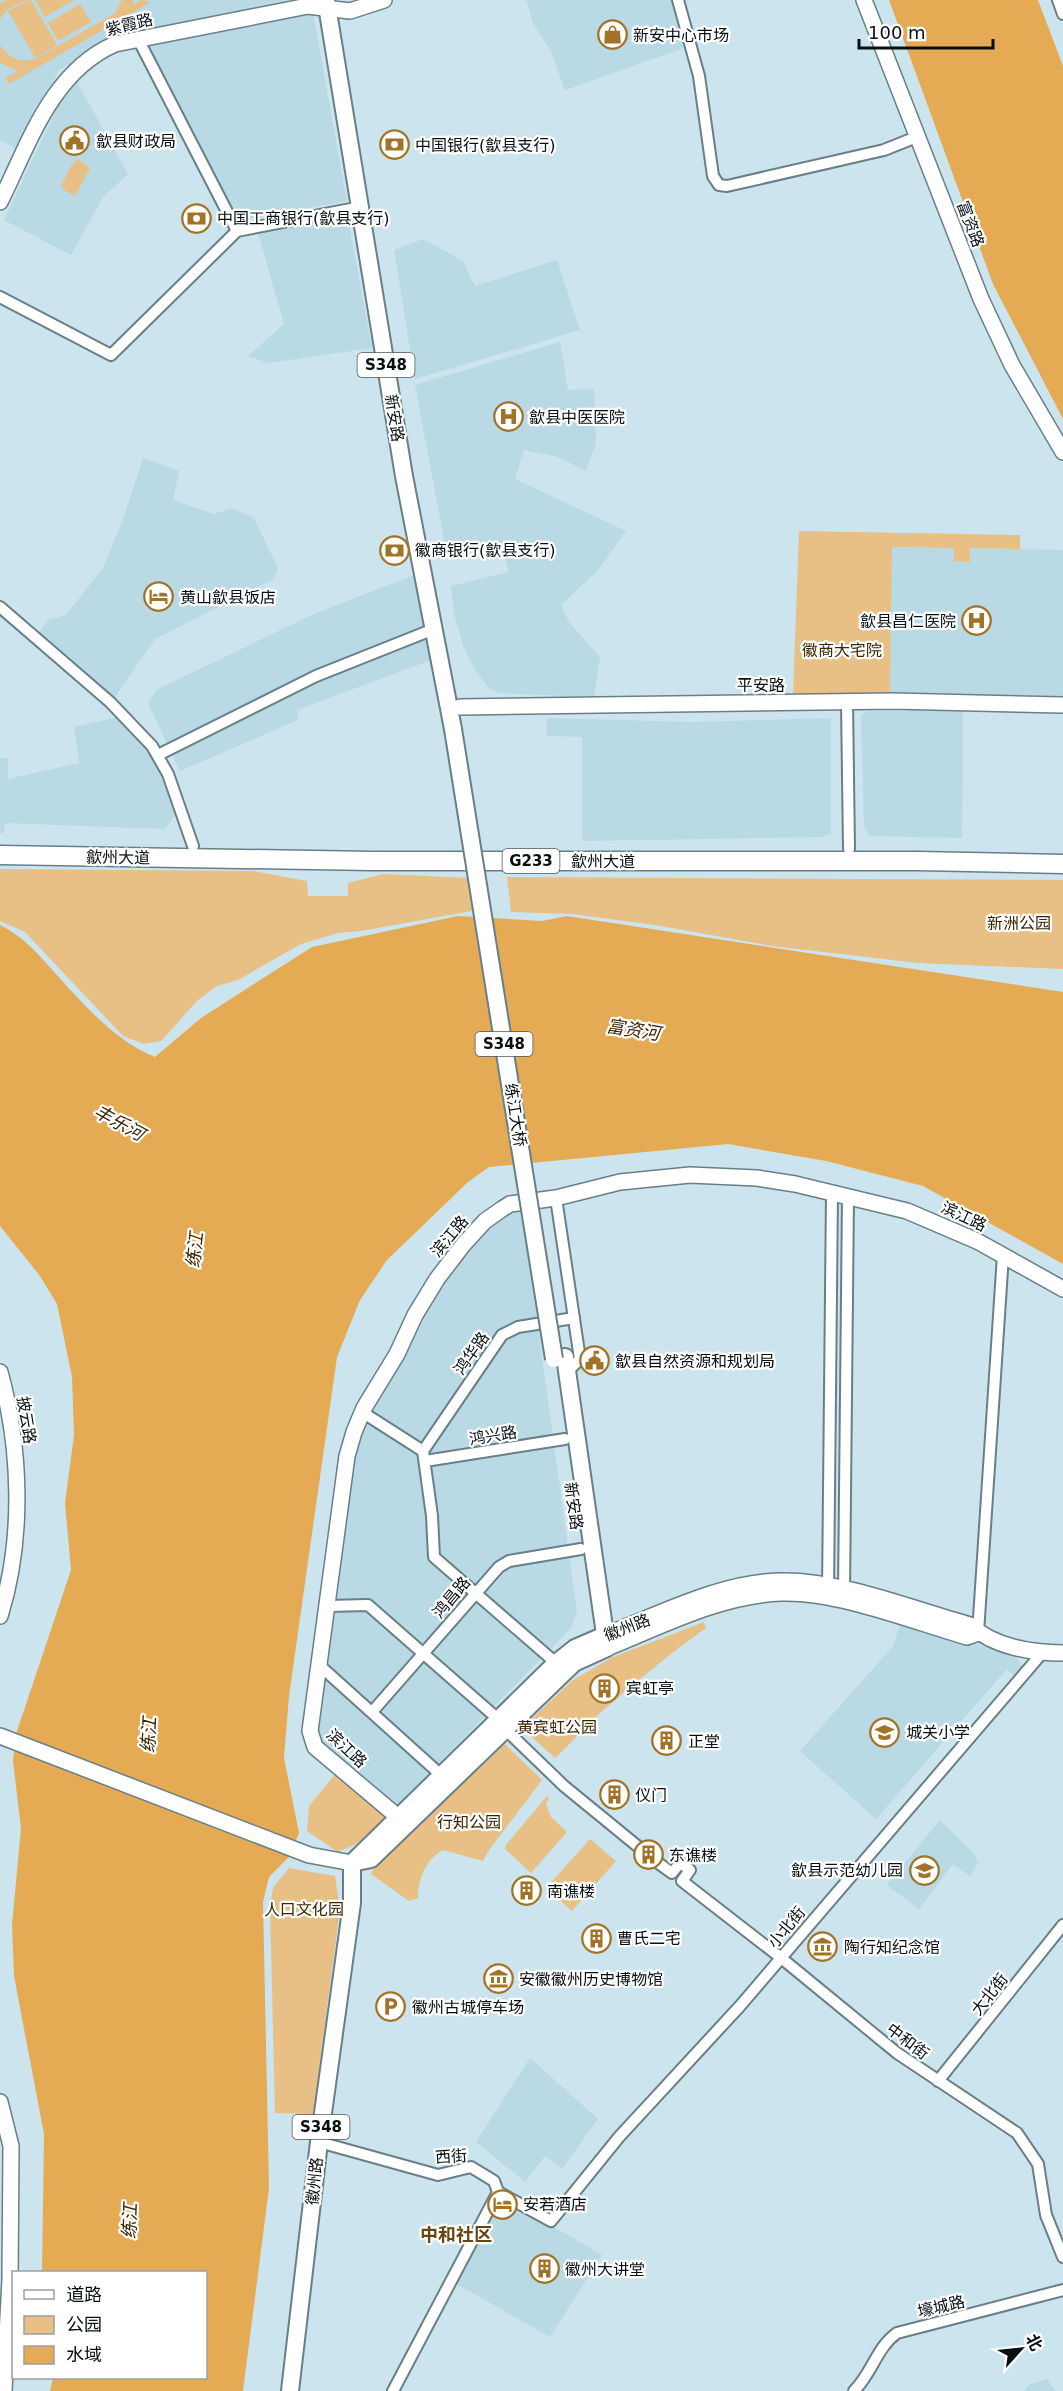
<svg xmlns="http://www.w3.org/2000/svg" width="1063" height="2391" font-family="'DejaVu Sans','Noto Sans SC',sans-serif">
	<style>
		.built { fill: #b9d9e5 }
		.green { fill: #e8bf84 }
		.water { fill: #e5ab54 }
		.lines { fill: none; stroke-linecap: round; stroke-linejoin: round }
		.street-casing { stroke: #697f87; stroke-width: 14 }
		.secondary-casing { stroke: #697f87; stroke-width: 18 }
		.primary-casing { stroke: #697f87; stroke-width: 20 }
		.highway-casing { stroke: #697f87; stroke-width: 21 }
		.street { stroke: #fff; stroke-width: 10 }
		.secondary { stroke: #fff; stroke-width: 15 }
		.primary { stroke: #fff; stroke-width: 16 }
		.highway { stroke: #fff; stroke-width: 18 }
		.primary-bridge-casing { stroke: #697f87; stroke-width: 20; stroke-linecap: butt }
		.primary-bridge { stroke: #fff; stroke-width: 16 }
		.labels { text-anchor: middle; stroke-width: 4.5; stroke-linejoin: round; paint-order: stroke }
		.shield { fill: #fff; stroke: #515758; stroke-width: 1.5 }
		.shield-label { font-size: 15px; font-weight: bold; fill: #070f11 }
		.street-label { font-size: 16px; fill: #070f11; stroke: #fff }
		.poi-label { font-size: 16px; fill: #070f11; stroke: #fff; text-anchor: start }
		.park-label { font-size: 16px; fill: #3b2400; stroke: #fff }
		.water-label { font-size: 18px; font-style: italic; fill: #3b2500; stroke: #fff }
		.neighbourhood-label { font-size: 18px; font-weight: bold; fill: #674711; stroke: #fff }
	</style>
	<rect width="100%" height="100%" fill="#cce4ed"/>
	<g class="built">
		<polygon points="0,0 293,0 105,43 59,70 17,149 0,140"/>
		<polygon points="526,0 674,0 687,47 565,90 551,51 533,23"/>
		<polygon points="313,13 347,201 242,220 236,216 149,46 176,36"/>
		<polygon points="77,82 128,174 103,197 71,255 4,220 57,108"/>
		<polygon points="348,219 372,348 268,363 248,356 284,324 258,233"/>
		<polygon points="423,239 463,261 475,286 557,260 580,330 415,379 394,250"/>
		<polygon points="560,342 568,390 594,389 596,443 586,471 558,457 524,450 515,479 626,531 598,570 561,605 569,622 600,657 594,697 499,693 488,687 476,671 464,648 454,614 451,586 509,572 503,551 480,548 447,555 415,385"/>
		<polygon points="143,458 179,471 173,500 214,514 232,508 254,518 278,568 274,579 155,639 113,700 38,635 48,620 66,615 103,568 124,517"/>
		<polygon points="892,547 954,548 954,561 969,562 970,548 1063,550 1063,696 890,692"/>
		<polygon points="417,574 431,660 297,710 298,720 180,771 148,703 156,690 314,614"/>
		<polygon points="963,710 962,838 869,836 864,826 861,716 868,711"/>
		<polygon points="118,717 153,754 175,814 165,829 5,823 4,833 0,833 0,758 8,758 8,779 79,763 74,727"/>
		<polygon points="547,718 690,722 831,718 831,834 822,837 582,841 582,737 547,736"/>
		<polygon points="522,1210 577,1613 571,1628 393,1810 318,1745 312,1725 344,1490 366,1409 468,1245 499,1213"/>
		<polygon points="900,1625 1014,1654 1024,1669 1017,1678 1007,1669 876,1819 800,1751 893,1646"/>
		<polygon points="940,1820 975,1855 978,1863 970,1876 953,1864 919,1909 887,1885"/>
		<polygon points="530,2058 598,2119 562,2169 545,2156 525,2182 476,2142"/>
		<polygon points="500,2195 602,2255 550,2337 455,2283"/>
		<polygon points="1047,2379 1056,2391 1024,2391 1028,2385"/>
	</g>
	<g class="green">
		<polygon points="6,0 25,0 7,10 0,19 0,4"/>
		<polygon points="28,0 31,0 57,45 35,58 8,11"/>
		<polygon points="35,0 74,0 45,17"/>
		<path d="M122,0H133V5L141,0L151,2L9,84L6,78L18,71L0,63V45C8,58 20,63 35,59L114,14Z"/>
		<polygon points="80,4 91,22 58,41 48,23"/>
		<polygon points="78,159 90,168 75,196 64,190 61,186 71,166"/>
		<polygon points="799,531 1020,535 1020,549 970,548 970,562 954,561 954,548 892,547 890,697 793,695"/>
		<polygon points="0,869 252,871 307,881 308,896 348,896 348,883 383,874 468,878 477,910 361,931 338,933 301,944 238,980 217,986 198,1000 161,1041 144,1044 123,1036 25,932 0,921"/>
		<polygon points="507,877 1063,880 1063,969 918,963 772,946 655,925 572,914 511,912"/>
		<path d="M704,1622L706,1628C669,1654 635,1683 601,1712C585,1726 571,1744 555,1758L522,1728L573,1680L613,1657Z"/>
		<path d="M505,1744L542,1780L489,1850L483,1861L443,1850C426,1859 418,1879 418,1898L409,1901L371,1874L375,1866Z"/>
		<polygon points="337,1772 386,1817 358,1843 338,1852 307,1831 309,1806"/>
		<polygon points="547,1796 549,1798 546,1804 551,1817 567,1832 531,1873 505,1849 506,1845"/>
		<polygon points="590,1839 616,1861 572,1911 546,1888"/>
		<polygon points="289,1868 335,1876 340,1909 313,2114 275,2113 270,1907 273,1888"/>
	</g>
	<g class="water">
		<polygon points="889,0 1038,0 1063,66 1063,419 993,284"/>
		<path d="M458,916L542,921L567,916L1063,992V1264L923,1186L826,1161L728,1144L489,1167L468,1182L387,1260L360,1300L337,1357L289,1696L284,1758L299,1833L288,1858L269,1877L263,1902L269,2188L243,2391H50L53,2378H206V2272H42L44,2134L14,1976L12,1925L21,1828L13,1761L16,1734L71,1570L65,1503L74,1435L72,1377L57,1304L40,1276L0,1226V925C23,936 39,955 56,974C85,1006 115,1041 155,1057L201,1018L312,947Z"/>
	</g>
	<g class="lines">
		<defs>
			<g id="street">
				<polyline points="678,0 699,76 713,176 719,185 727,186 884,150 919,136"/>
				<polyline points="1058,0 1063,14"/>
				<polyline points="138,39 237,231"/>
				<polyline points="0,297 111,355 237,231 361,207"/>
				<polyline points="0,607 110,702 152,746 168,774 193,846"/>
				<polyline points="847,702 849,849"/>
				<polyline points="158,755 316,676 434,629"/>
				<polyline points="556,1198 580,1359 567,1372"/>
				<polyline points="362,1412 423,1451"/>
				<polyline points="423,1451 432,1516 434,1557 556,1663"/>
				<polyline points="423,1451 502,1335 518,1327 574,1318"/>
				<polyline points="425,1461 565,1439"/>
				<polyline points="828,1592 832,1193"/>
				<polyline points="844,1593 848,1197"/>
				<polyline points="327,1606 368,1605 498,1719"/>
				<polyline points="978,1633 1003,1255"/>
				<polyline points="318,1664 441,1775"/>
				<polyline points="372,1712 499,1567 509,1561 581,1549"/>
				<polyline points="505,1729 564,1786 641,1849"/>
				<polyline points="654,1860 672,1873 680,1863 690,1870 682,1881 780,1957 897,2053 1017,2133 1038,2164 1046,2215 1063,2257"/>
				<polyline points="938,2081 1063,1925"/>
				<polyline points="319,2142 438,2175 471,2167 494,2181 498,2192 393,2391"/>
				<polyline points="498,2192 551,2221 619,2137 740,2006 1043,1652"/>
				<path d="M854,2391C872,2373 877,2347 897,2333L1063,2290"/>
			</g>
			<g id="secondary">
				<polyline points="864,0 981,299 1012,365 1063,452"/>
				<path d="M0,202C29,144 51,72 115,44L308,6L350,11L384,0"/>
				<polyline points="460,707 893,701 1063,705"/>
				<path d="M0,1372C21,1449 24,1539 0,1616"/>
				<path d="M605,1635C661,1614 722,1581 784,1581C844,1581 912,1609 970,1625C994,1647 1032,1653 1063,1653"/>
				<path d="M607,1648C662,1626 721,1595 781,1593C837,1591 912,1621 967,1637L978,1633"/>
				<polyline points="0,1736 309,1855 352,1863"/>
				<polyline points="398,1817 315,1747 310,1731 347,1456 354,1432 364,1408 397,1354 415,1315 437,1279 463,1245 485,1221 502,1209 510,1204 556,1198 620,1182 690,1175 757,1178 795,1184 907,1211 977,1241 1063,1289"/>
				<polyline points="0,2102 11,2146 10,2280 4,2391"/>
			</g>
			<g id="primary">
				<polyline points="326,0 404,476 453,729"/>
				<polyline points="352,1863 371,1859 574,1663 607,1648 565,1357"/>
				<polyline points="290,2391 319,2142 352,1903 352,1863 556,1663 575,1648 605,1635"/>
			</g>
			<polyline id="highway" points="0,855 372,861 919,861 1063,864"/>
		</defs>
		<use href="#street" class="street-casing"/>
		<use href="#secondary" class="secondary-casing"/>
		<use href="#primary" class="primary-casing"/>
		<use href="#highway" class="highway-casing"/>
		<use href="#street" class="street"/>
		<use href="#secondary" class="secondary"/>
		<use href="#primary" class="primary"/>
		<use href="#highway" class="highway"/>
		<defs>
			<polyline id="primary-bridge" points="453,729 554,1359"/>
		</defs>
		<use href="#primary-bridge" class="primary-bridge-casing"/>
		<use href="#primary-bridge" class="primary-bridge"/>
	</g>
	<defs>
		<symbol id="shop-ring" viewBox="-11 -11 22 22"><circle r="9.5" fill="#fff" stroke="#a27326" stroke-width="1.5"/><path d="M-5-2.5h2.3a2.7 3.5 0 0 1 5.4 0H5L5.5 6h-11ZM-1.5-2.5h3a1.5 2.3 0 0 0-3 0Z" fill="#a27326"/></symbol>
		<symbol id="civic-ring" viewBox="-11 -11 22 22"><circle r="9.5" fill="#fff" stroke="#a27326" stroke-width="1.5"/><path d="M-.6-6.5H3V-4.5H.6V-3L4-1V1h2V6H-6V1h2V-1L-.6-3ZM-1.2 2.5V6h2.4V2.5Z" fill="#a27326"/></symbol>
		<symbol id="bank-ring" viewBox="-11 -11 22 22"><circle r="9.5" fill="#fff" stroke="#a27326" stroke-width="1.5"/><path d="M-6-4H6V4H-6ZM0-2.3a2.3 2.3 0 1 0 0 4.6a2.3 2.3 0 1 0 0-4.6Z" fill="#a27326"/></symbol>
		<symbol id="hospital-ring" viewBox="-11 -11 22 22"><circle r="9.5" fill="#fff" stroke="#a27326" stroke-width="1.5"/><path d="M-5-5h3v3.5h4V-5h3V5h-3V1.5h-4V5h-3Z" fill="#a27326"/></symbol>
		<symbol id="hotel-ring" viewBox="-11 -11 22 22"><circle r="9.5" fill="#fff" stroke="#a27326" stroke-width="1.5"/><path d="M-6-4.5h1.5V1H6V5H4.5V3h-9V5H-6ZM-4 0a1.8 1.8 0 1 1 3.6 0ZM.5 0V-2.5h3Q6-2.5 6 0Z" fill="#a27326"/></symbol>
		<symbol id="building-ring" viewBox="-11 -11 22 22"><circle r="9.5" fill="#fff" stroke="#a27326" stroke-width="1.5"/><path d="M-4-6H4V6H1V3H-1V6H-4ZM-2.5-4.3h1.7v1.8h-1.7ZM.8-4.3h1.7v1.8H.8ZM-2.5-1h1.7V.8h-1.7ZM.8-1h1.7V.8H.8Z" fill="#a27326"/></symbol>
		<symbol id="school-ring" viewBox="-11 -11 22 22"><circle r="9.5" fill="#fff" stroke="#a27326" stroke-width="1.5"/><path d="M0-5L7-2L0 1L-7-2ZM-4 1L0 2.5L4 1V4Q0 6-4 4Z" fill="#a27326"/></symbol>
		<symbol id="museum-ring" viewBox="-11 -11 22 22"><circle r="9.5" fill="#fff" stroke="#a27326" stroke-width="1.5"/><path d="M0-6L6-3V-2H-6V-3ZM-5-1h2V3h-2ZM-1-1h2V3h-2ZM3-1h2V3H3ZM-6 4H6V6H-6Z" fill="#a27326"/></symbol>
		<symbol id="parking-ring" viewBox="-11 -11 22 22"><circle r="9.5" fill="#fff" stroke="#a27326" stroke-width="1.5"/><path d="M-3.5-5.5H1a3.5 3.5 0 0 1 0 7H-1V5.5H-3.5ZM-1-3.4V-.6H.8a1.4 1.4 0 0 0 0-2.8Z" fill="#a27326"/></symbol>
	</defs>
	<g fill-rule="evenodd">
		<use href="#shop-ring" x="596" y="18" width="33" height="33"/>
		<use href="#civic-ring" x="58" y="124" width="33" height="33"/>
		<use href="#bank-ring" x="378" y="128" width="33" height="33"/>
		<use href="#bank-ring" x="180" y="202" width="33" height="33"/>
		<use href="#hospital-ring" x="492" y="400" width="33" height="33"/>
		<use href="#bank-ring" x="378" y="534" width="33" height="33"/>
		<use href="#hotel-ring" x="142" y="580" width="33" height="33"/>
		<use href="#hospital-ring" x="960" y="604" width="33" height="33"/>
		<use href="#civic-ring" x="578" y="1344" width="33" height="33"/>
		<use href="#building-ring" x="588" y="1672" width="33" height="33"/>
		<use href="#school-ring" x="868" y="1716" width="33" height="33"/>
		<use href="#building-ring" x="650" y="1724" width="33" height="33"/>
		<use href="#building-ring" x="598" y="1778" width="33" height="33"/>
		<use href="#building-ring" x="632" y="1838" width="33" height="33"/>
		<use href="#school-ring" x="908" y="1854" width="33" height="33"/>
		<use href="#building-ring" x="510" y="1874" width="33" height="33"/>
		<use href="#building-ring" x="580" y="1922" width="33" height="33"/>
		<use href="#museum-ring" x="806" y="1930" width="33" height="33"/>
		<use href="#museum-ring" x="482" y="1962" width="33" height="33"/>
		<use href="#parking-ring" x="374" y="1990" width="33" height="33"/>
		<use href="#hotel-ring" x="486" y="2188" width="33" height="33"/>
		<use href="#building-ring" x="528" y="2252" width="33" height="33"/>
	</g>
	<g class="labels">
		<g class="shield">
			<rect x="357.5" y="353" width="57" height="24" rx="4.5"/>
			<rect x="502.5" y="849" width="57" height="24" rx="4.5"/>
			<rect x="475.5" y="1032" width="57" height="24" rx="4.5"/>
			<rect x="292.5" y="2115" width="57" height="24" rx="4.5"/>
		</g>
		<g class="shield-label">
			<text x="386" y="370">S348</text>
			<text x="531" y="866">G233</text>
			<text x="504" y="1049">S348</text>
			<text x="321" y="2132">S348</text>
		</g>
		<g class="street-label">
			<text transform="translate(129 24) rotate(-14)" y="6">紫霞路</text>
			<text transform="translate(971 224) rotate(69)" y="6">富资路</text>
			<text transform="translate(395 418) rotate(81)" y="6">新安路</text>
			<text x="761" y="691">平安路</text>
			<text transform="translate(118 857) rotate(1)" y="6">歙州大道</text>
			<text x="603" y="867">歙州大道</text>
			<text transform="translate(516 1115) rotate(81)" y="6">练江大桥</text>
			<text transform="translate(964 1216) rotate(25)" y="6">滨江路</text>
			<text transform="translate(449 1236) rotate(-50)" y="6">滨江路</text>
			<text transform="translate(471 1353) rotate(-55)" y="6">鸿华路</text>
			<text transform="translate(27 1420) rotate(81)" y="6">披云路</text>
			<text transform="translate(493 1435) rotate(-9)" y="6">鸿兴路</text>
			<text transform="translate(574 1506) rotate(82)" y="6">新安路</text>
			<text transform="translate(451 1597) rotate(-50)" y="6">鸿昌路</text>
			<text transform="translate(627 1627) rotate(-21)" y="6">徽州路</text>
			<text transform="translate(347 1748) rotate(43)" y="6">滨江路</text>
			<text transform="translate(786 1927) rotate(-50)" y="6">小北街</text>
			<text transform="translate(989 1994) rotate(-52)" y="6">大北街</text>
			<text transform="translate(908 2041) rotate(37)" y="6">中和街</text>
			<text transform="translate(451 2156) rotate(-4)" y="6">西街</text>
			<text transform="translate(314 2181) rotate(-84)" y="6">徽州路</text>
			<text transform="translate(941 2306) rotate(-13)" y="6">壕城路</text>
		</g>
		<g class="poi-label">
			<text x="633" y="41">新安中心市场</text>
			<text x="96" y="147">歙县财政局</text>
			<text x="415" y="151">中国银行(歙县支行)</text>
			<text x="217" y="224">中国工商银行(歙县支行)</text>
			<text x="529" y="423">歙县中医医院</text>
			<text x="415" y="556">徽商银行(歙县支行)</text>
			<text x="180" y="603">黄山歙县饭店</text>
			<text x="956" y="627" text-anchor="end">歙县昌仁医院</text>
			<text x="615" y="1367">歙县自然资源和规划局</text>
			<text x="626" y="1694">宾虹亭</text>
			<text x="906" y="1738">城关小学</text>
			<text x="688" y="1747">正堂</text>
			<text x="635" y="1801">仪门</text>
			<text x="669" y="1861">东谯楼</text>
			<text x="903" y="1876" text-anchor="end">歙县示范幼儿园</text>
			<text x="547" y="1897">南谯楼</text>
			<text x="617" y="1944">曹氏二宅</text>
			<text x="844" y="1953">陶行知纪念馆</text>
			<text x="519" y="1985">安徽徽州历史博物馆</text>
			<text x="412" y="2013">徽州古城停车场</text>
			<text x="523" y="2210">安若酒店</text>
			<text x="565" y="2275">徽州大讲堂</text>
		</g>
		<g class="park-label">
			<text x="842" y="656">徽商大宅院</text>
			<text x="1019" y="929">新洲公园</text>
			<text x="557" y="1733">黄宾虹公园</text>
			<text x="469" y="1828">行知公园</text>
			<text x="304" y="1915">人口文化园</text>
		</g>
		<g class="water-label">
			<text transform="translate(633 1030) rotate(9)" y="6">富资河</text>
			<text transform="translate(119 1123) rotate(29)" y="6">丰乐河</text>
			<text transform="translate(195 1250) rotate(-84)" y="6">练江</text>
			<text transform="translate(149 1735) rotate(-87)" y="6">练江</text>
			<text transform="translate(130 2221) rotate(-88)" y="6">练江</text>
		</g>
		<g class="neighbourhood-label">
			<text x="456" y="2241">中和社区</text>
		</g>
	</g>
	<rect x="12" y="2271" width="195" height="108" fill="#ffffff" stroke="#9c9fa0" stroke-width="1.5"/>
	<rect x="24" y="2290" width="30" height="9" fill="#ffffff" stroke="#9c9fa0" stroke-width="1.5"/>
	<text x="66" y="2301" font-size="18" fill="#070f11">道路</text>
	<rect x="24" y="2316" width="30" height="18" fill="#e8bf84" stroke="#9c9fa0" stroke-width="1.5"/>
	<text x="66" y="2331" font-size="18" fill="#070f11">公园</text>
	<rect x="24" y="2346" width="30" height="18" fill="#e5ab54" stroke="#9c9fa0" stroke-width="1.5"/>
	<text x="66" y="2361" font-size="18" fill="#070f11">水域</text>
	<g transform="translate(1021 2349) rotate(63)" stroke="#ffffff" stroke-width="4.5" paint-order="stroke">
	<path d="M0-4.5L10 22L0 15L-10 22Z" fill="#070f11"/>
	<text y="-9" font-size="16" font-weight="bold" text-anchor="middle" fill="#070f11">北</text>
	</g>
	<path d="M859 39v9h134v-9" fill="none" stroke="#070f11" stroke-width="3"/>
	<text x="868" y="39" font-size="18" fill="#070f11" stroke="#ffffff" stroke-width="4.5" paint-order="stroke">100 m</text>
</svg>
